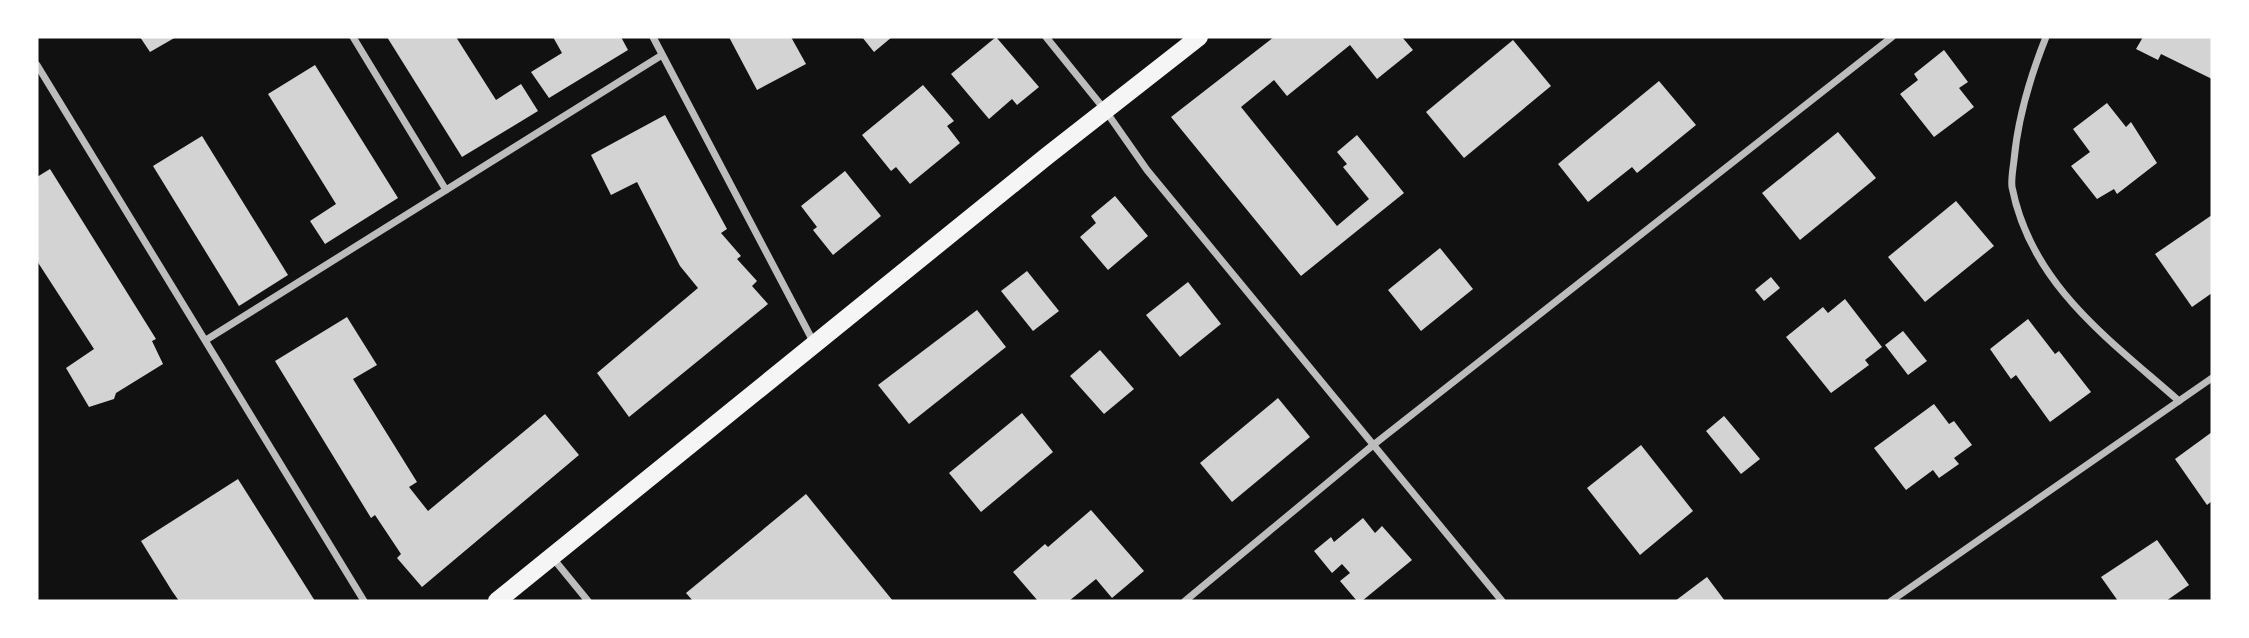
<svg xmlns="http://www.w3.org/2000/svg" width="2249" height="638" font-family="'Noto Serif',serif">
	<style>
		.building { fill: #d3d3d3 }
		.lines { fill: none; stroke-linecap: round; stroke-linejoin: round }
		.minor { stroke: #bcbcbc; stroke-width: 7 }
		.primary { stroke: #f5f5f5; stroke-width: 18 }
	</style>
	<rect width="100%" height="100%" fill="#111"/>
	<g class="building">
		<polygon points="140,37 176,37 150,52"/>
		<polygon points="387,37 456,37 496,100 521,84 538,111 462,157"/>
		<polygon points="553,37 621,37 628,50 549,98 531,72 562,53"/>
		<polygon points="729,37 791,37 806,64 757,90"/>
		<polygon points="862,37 892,37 874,52"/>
		<polygon points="996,37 1039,87 1017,105 1012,99 989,119 951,74"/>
		<polygon points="1274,37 1402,37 1413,50 1377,79 1350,45 1287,96 1274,80 1241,107 1337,226 1369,199 1343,167 1347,164 1337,152 1357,135 1404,193 1301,276 1171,117"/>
		<polygon points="2143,37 2212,37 2212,79 2161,54 2158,60 2136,49"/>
		<polygon points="1513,40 1551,86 1464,158 1426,112"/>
		<polygon points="1944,50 1968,82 1959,88 1974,107 1934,137 1900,94 1918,80 1914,74"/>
		<polygon points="315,65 398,198 325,244 310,221 336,204 268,94"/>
		<polygon points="1659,81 1696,125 1637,173 1632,167 1588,202 1558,164"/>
		<polygon points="923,85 954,121 947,126 960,143 910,184 896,167 891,171 862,135"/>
		<polygon points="2107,103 2126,127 2131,122 2157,163 2117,194 2114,189 2097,199 2071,166 2090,152 2073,129"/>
		<polygon points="665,115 727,229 721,233 741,256 737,259 757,281 752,286 768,304 629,417 597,373 698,288 680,266 637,182 611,195 591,155"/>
		<polygon points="1838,132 1876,178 1800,240 1762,193"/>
		<polygon points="202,136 288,275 239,306 153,166"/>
		<polygon points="50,169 156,339 152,341 163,364 116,393 114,399 89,407 66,368 94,349 37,261 37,177"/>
		<polygon points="845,171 881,216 833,255 813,230 817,227 801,206"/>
		<polygon points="1115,196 1148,236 1108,270 1080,237 1096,223 1091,216"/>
		<polygon points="1956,201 1994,246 1925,302 1888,257"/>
		<polygon points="2212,215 2212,293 2192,307 2155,254"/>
		<polygon points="1440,248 1473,289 1421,331 1388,290"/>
		<polygon points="1027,271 1059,311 1033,331 1001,291"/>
		<polygon points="1771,277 1780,288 1764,301 1755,290"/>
		<polygon points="1188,282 1221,324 1180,357 1146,315"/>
		<polygon points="1845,299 1882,347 1865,360 1869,365 1831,393 1786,337 1823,307 1828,313"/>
		<polygon points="977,310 1006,347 909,424 878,385"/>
		<polygon points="347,317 377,365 353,379 417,482 409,487 428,511 545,414 579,455 422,587 397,558 401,554 375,515 371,518 275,361"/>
		<polygon points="2028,319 2055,354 2059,351 2091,392 2050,422 2016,375 2011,379 1990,349"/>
		<polygon points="1903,331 1927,361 1908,375 1885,345"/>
		<polygon points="1100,350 1134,389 1104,414 1070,376"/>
		<polygon points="1278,398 1310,437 1232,502 1200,463"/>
		<polygon points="1934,404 1949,424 1954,421 1972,445 1954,458 1959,464 1939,478 1933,470 1906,490 1874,448"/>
		<polygon points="1022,413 1053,452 981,512 949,473"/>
		<polygon points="1724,416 1760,459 1741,474 1706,431"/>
		<polygon points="2212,432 2212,501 2207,505 2175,459"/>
		<polygon points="1641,445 1693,511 1640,555 1587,488"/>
		<polygon points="238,479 315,601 179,601 172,591 141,541"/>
		<polygon points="806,494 893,601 693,601 686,593"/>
		<polygon points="1091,510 1144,571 1112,598 1096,579 1069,601 1038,601 1013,572 1045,544 1048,547"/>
		<polygon points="1363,518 1375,533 1382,526 1412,560 1362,601 1357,601 1340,581 1350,573 1342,564 1332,573 1314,551 1331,537 1334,542"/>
		<polygon points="2157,540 2189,585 2166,601 2118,601 2101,577"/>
		<polygon points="1707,577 1725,601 1675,601"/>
	</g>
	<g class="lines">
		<g class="minor">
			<polyline points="353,37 446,190"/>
			<polyline points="653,37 814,343"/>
			<polyline points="1046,37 1105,110 1147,170 1502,601"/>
			<path d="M2046,37C2030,77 2018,117 2014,160C2013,169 2011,179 2012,187C2031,285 2110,340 2179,401"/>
			<polyline points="37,65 364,601"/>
			<polyline points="206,340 662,55"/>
			<polyline points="552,557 588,601"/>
			<polyline points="1185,601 1372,446 1892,37"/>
			<polyline points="1891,601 2212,378"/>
		</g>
		<polyline class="primary" points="497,601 1047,156 1199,37"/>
	</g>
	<rect width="2249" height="638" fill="none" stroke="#ffffff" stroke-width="77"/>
</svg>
